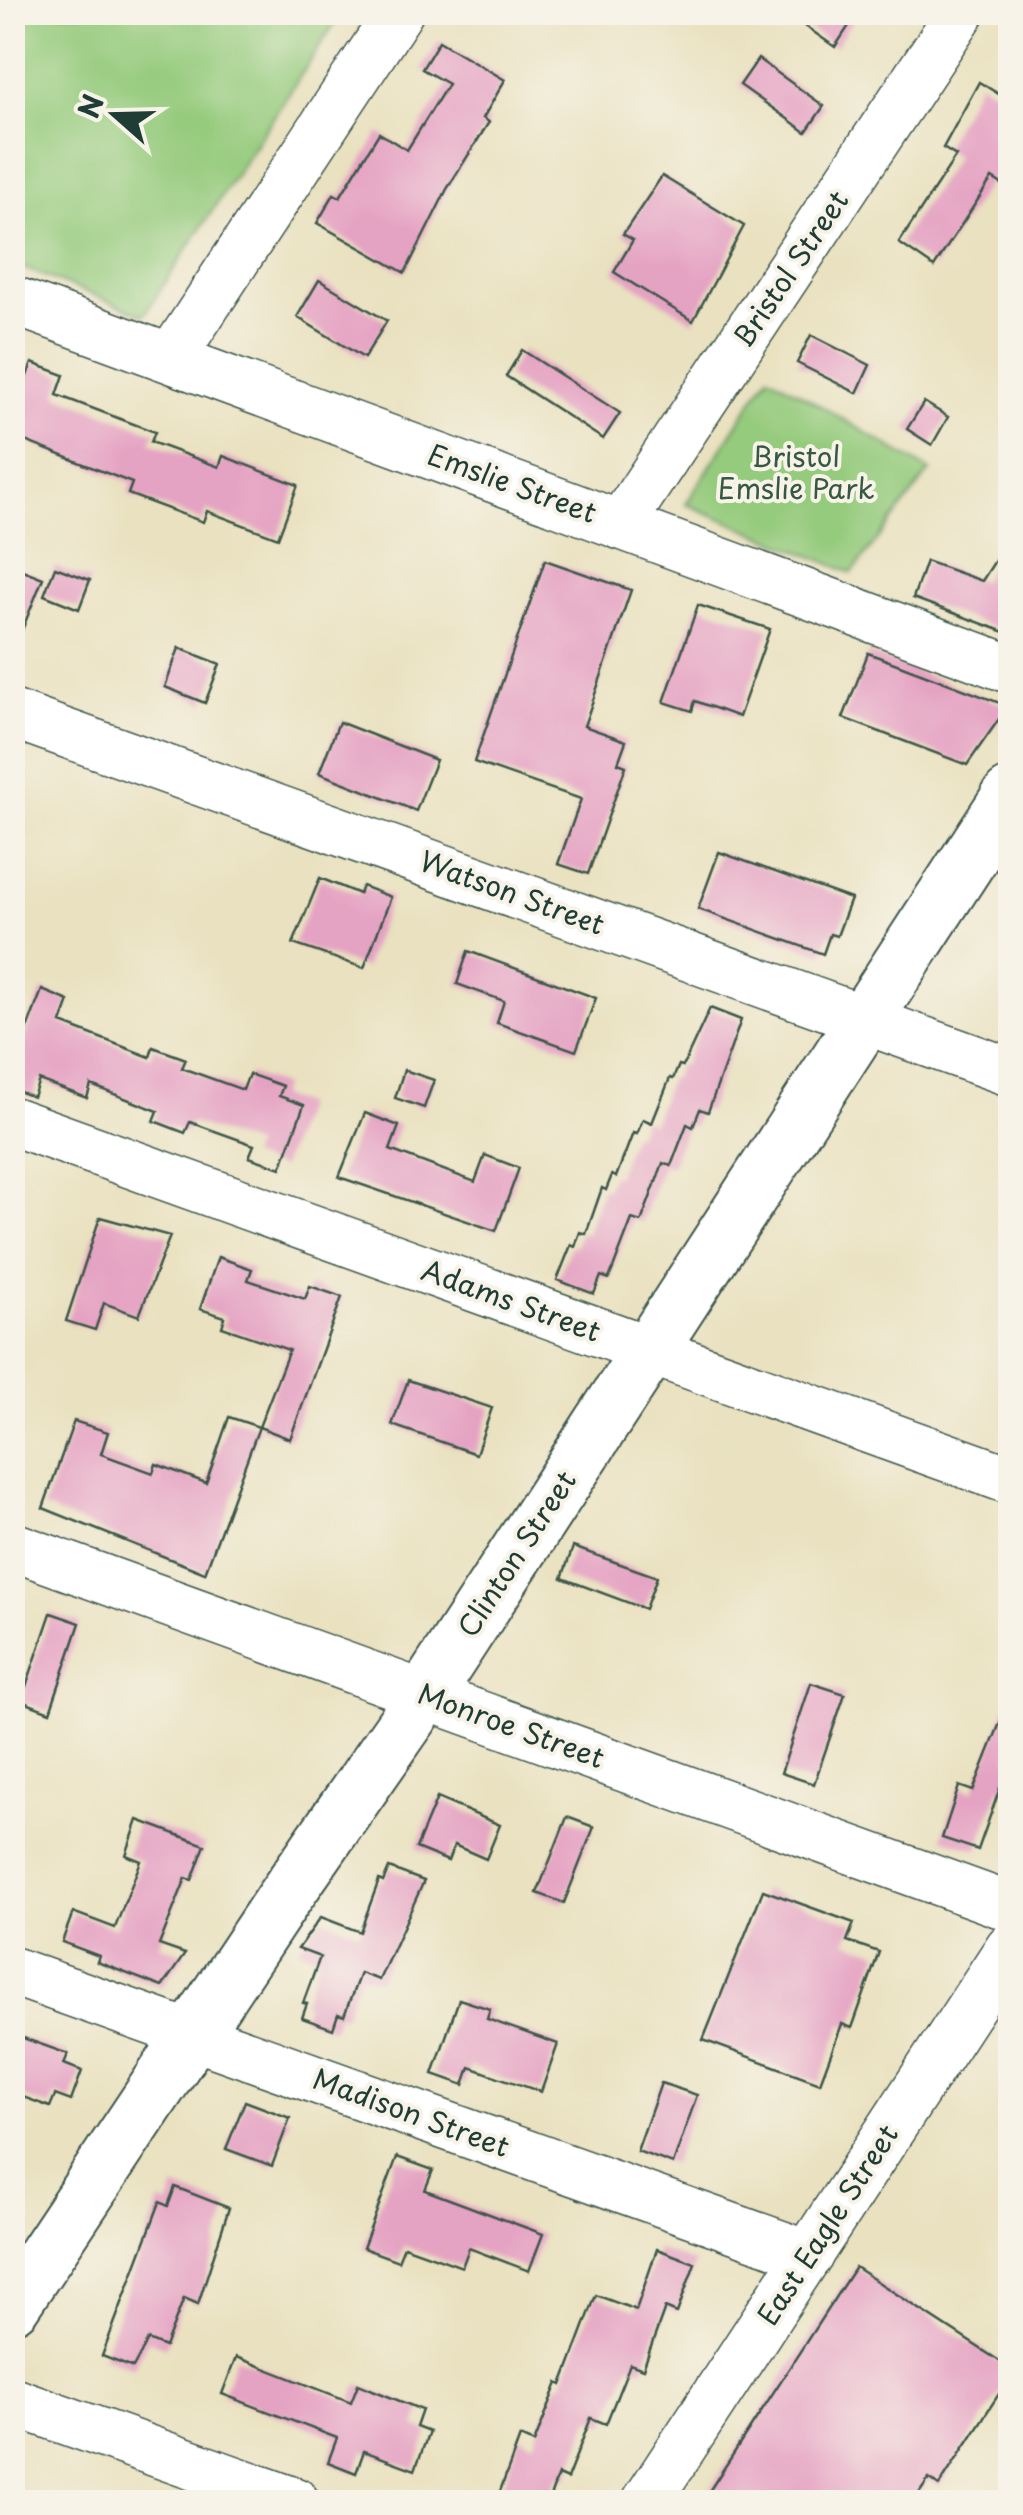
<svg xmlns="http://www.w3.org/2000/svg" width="1023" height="2515" font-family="'Playpen Sans',sans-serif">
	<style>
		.green { fill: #95cb7d; stroke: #5a8458; stroke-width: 2.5 }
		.building { fill: #e5a3c3 }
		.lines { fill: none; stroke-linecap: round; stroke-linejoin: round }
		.minor-casing { stroke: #3d5649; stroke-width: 51 }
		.major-casing { stroke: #3d5649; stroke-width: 59 }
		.minor { stroke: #fff; stroke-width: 48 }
		.major { stroke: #fff; stroke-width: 55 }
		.labels { text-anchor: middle; stroke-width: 8; stroke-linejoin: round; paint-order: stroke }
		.street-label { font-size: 28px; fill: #1f3d34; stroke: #f7f3e8 }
		.park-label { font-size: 28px; fill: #375943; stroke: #f7f3e8 }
	</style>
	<rect width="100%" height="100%" fill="#f7f3e8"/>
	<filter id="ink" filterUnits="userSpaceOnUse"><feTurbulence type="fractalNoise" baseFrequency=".01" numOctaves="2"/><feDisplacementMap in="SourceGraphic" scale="20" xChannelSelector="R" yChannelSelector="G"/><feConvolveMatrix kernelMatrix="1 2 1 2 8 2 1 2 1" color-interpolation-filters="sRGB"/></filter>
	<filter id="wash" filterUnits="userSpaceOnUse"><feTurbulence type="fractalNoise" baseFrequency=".0048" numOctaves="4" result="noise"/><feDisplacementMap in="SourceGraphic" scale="40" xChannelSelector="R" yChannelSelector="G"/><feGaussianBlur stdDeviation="2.25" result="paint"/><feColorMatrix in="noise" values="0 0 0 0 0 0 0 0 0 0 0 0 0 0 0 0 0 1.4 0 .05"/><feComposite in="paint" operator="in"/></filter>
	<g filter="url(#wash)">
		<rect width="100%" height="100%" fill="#e9e1bf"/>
		<g class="green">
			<polygon points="316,13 335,23 144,315 13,264 13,13"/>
			<polygon points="769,375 930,471 852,573 686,504"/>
		</g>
		<g id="blocks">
			<g class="building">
				<polygon points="785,12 858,12 835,47"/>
				<polygon points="439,41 505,80 483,118 489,122 447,189 405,273 317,223 334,194 340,197 379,133 407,150 448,84 422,69"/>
				<polygon points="758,59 824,106 806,132 740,85"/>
				<polygon points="979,82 1010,101 1010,189 992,178 934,267 899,243 956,156 943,148"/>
				<polygon points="662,176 744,226 693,321 614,272 633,240 623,234"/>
				<polygon points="319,280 387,321 364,358 297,317"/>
				<polygon points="811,335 870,365 857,393 797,363"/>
				<polygon points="522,350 620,413 603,439 506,376"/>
				<polygon points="32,363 64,375 57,395 155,432 151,442 219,467 223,456 298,485 278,538 207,511 203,522 128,494 132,483 12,436 12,414"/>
				<polygon points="924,402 948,417 932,445 907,429"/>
				<polygon points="1010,537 1010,634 913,598 926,561 982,581"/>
				<polygon points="545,560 631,590 584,726 626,741 618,763 626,766 588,874 558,864 581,799 474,762"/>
				<polygon points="12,566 43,578 14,650 12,650"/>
				<polygon points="55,567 90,580 79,609 44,595"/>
				<polygon points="698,605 770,629 739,717 695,701 692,711 664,702"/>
				<polygon points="179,648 220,664 205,703 165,687"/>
				<polygon points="868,653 1008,706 967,765 843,718"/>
				<polygon points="339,722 436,760 416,811 319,773"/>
				<polygon points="719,852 851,899 837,936 830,934 823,954 698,909"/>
				<polygon points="320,878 359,894 362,886 391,897 364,968 293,944"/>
				<polygon points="468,951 596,998 576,1051 497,1023 504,1001 457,984"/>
				<polygon points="42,990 69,1001 61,1023 150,1057 153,1047 186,1059 182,1068 243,1090 249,1074 283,1086 279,1096 304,1105 281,1168 249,1157 254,1145 190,1122 185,1133 154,1121 158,1111 91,1085 87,1098 39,1080 33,1097 12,1089 12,1068"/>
				<polygon points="710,1008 741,1020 708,1112 700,1109 693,1127 687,1124 671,1166 663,1163 641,1222 632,1219 609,1279 601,1276 594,1294 557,1280 571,1245 575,1247 580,1232 586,1234 602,1188 606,1190 612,1175 616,1177 633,1133 637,1134 643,1119 652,1123 670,1078 673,1079 679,1065 683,1066"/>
				<polygon points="404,1070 434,1080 424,1108 395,1098"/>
				<polygon points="365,1113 399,1126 390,1150 475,1182 485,1155 519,1168 496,1231 339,1177"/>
				<polygon points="100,1217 170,1236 139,1316 104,1303 95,1330 66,1321"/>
				<polygon points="218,1257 252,1269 248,1280 305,1299 310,1286 342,1297 290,1439 259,1427 289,1350 222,1327 225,1317 200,1309"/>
				<polygon points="408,1380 492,1408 476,1454 392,1425"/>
				<polygon points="229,1417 259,1427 205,1573 43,1508 74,1421 108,1432 101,1454 153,1473 156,1464 206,1483"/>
				<polygon points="573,1547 657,1577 645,1609 562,1578"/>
				<polygon points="51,1613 80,1623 50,1712 21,1701"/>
				<polygon points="811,1683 845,1694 814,1784 781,1773"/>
				<polygon points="1009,1700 1010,1792 1000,1788 978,1850 942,1838 959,1786 973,1791"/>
				<polygon points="437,1798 500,1825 486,1859 454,1845 448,1861 416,1848"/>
				<polygon points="567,1817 594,1827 564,1903 537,1893"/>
				<polygon points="138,1820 205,1845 192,1880 186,1878 159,1945 185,1954 162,1987 97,1962 99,1956 62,1942 73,1912 115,1928 141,1861 126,1855"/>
				<polygon points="389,1868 424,1881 379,1980 360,1973 344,2016 338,2014 333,2029 302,2018 307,2004 303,2003 320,1957 298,1949 321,1917 360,1932 379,1880 383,1882"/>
				<polygon points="763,1890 854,1923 847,1941 879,1952 852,2028 842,2024 820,2083 703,2040"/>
				<polygon points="459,1999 490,2009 487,2019 558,2044 541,2092 470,2067 464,2085 433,2074"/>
				<polygon points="12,2034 68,2054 64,2064 82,2071 71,2101 55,2095 50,2107 12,2093"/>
				<polygon points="661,2083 697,2095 673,2164 637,2151"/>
				<polygon points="245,2101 290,2118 272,2166 226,2149"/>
				<polygon points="397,2157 433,2170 425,2190 543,2234 529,2271 469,2248 462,2267 404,2246 398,2261 363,2248"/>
				<polygon points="175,2187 229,2208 198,2304 184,2298 165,2347 148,2340 133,2368 102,2356 160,2202 168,2206"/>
				<polygon points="657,2249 695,2263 677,2313 665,2308 643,2369 630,2364 606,2424 591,2418 567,2479 558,2475 548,2502 496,2502 520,2437 534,2443 558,2383 562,2385 596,2295 636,2310"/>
				<polygon points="855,2267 1010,2368 1010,2377 939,2486 929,2479 913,2502 702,2502"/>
				<polygon points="236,2357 351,2402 358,2384 422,2410 416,2427 429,2432 415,2470 364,2451 356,2473 328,2462 337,2438 222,2394"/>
			</g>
		</g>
	</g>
	<g filter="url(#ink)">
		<use href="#blocks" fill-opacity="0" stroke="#3d5649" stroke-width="2.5"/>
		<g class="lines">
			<defs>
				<g id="minor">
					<polyline points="12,300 1010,669"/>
					<polyline points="171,358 399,12"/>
					<polyline points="620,525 961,12"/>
					<polyline points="12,714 1010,1072"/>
					<polyline points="12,1121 1010,1480"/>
					<polyline points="12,1546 1010,1907"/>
					<polyline points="12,1971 809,2255"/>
					<polyline points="12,2401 295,2502"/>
					<polyline points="646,2502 1010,1947"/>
				</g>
				<polyline id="major" points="12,2305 283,1899 425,1695 1010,796"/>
			</defs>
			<use href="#minor" class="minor-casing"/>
			<use href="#major" class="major-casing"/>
			<use href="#minor" class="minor"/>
			<use href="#major" class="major"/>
		</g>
	</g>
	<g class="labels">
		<g class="street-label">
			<text transform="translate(791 269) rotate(-56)" y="10">Bristol Street</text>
			<text transform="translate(512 484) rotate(20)" y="10">Emslie Street</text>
			<text transform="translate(512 893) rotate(20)" y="10">Watson Street</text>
			<text transform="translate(511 1301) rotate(20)" y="10">Adams Street</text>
			<text transform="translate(517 1554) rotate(-57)" y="10">Clinton Street</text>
			<text transform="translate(511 1726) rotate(20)" y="10">Monroe Street</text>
			<text transform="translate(411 2113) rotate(20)" y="10">Madison Street</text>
			<text transform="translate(828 2225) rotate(-57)" y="10">East Eagle Street</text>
		</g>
		<g class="park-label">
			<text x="796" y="467">Bristol<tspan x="796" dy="32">Emslie Park</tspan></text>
		</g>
	</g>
	<rect width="1023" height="2515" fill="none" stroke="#f7f3e8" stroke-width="50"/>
	<g transform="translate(115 115) rotate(290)" stroke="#f7f3e8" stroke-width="8" paint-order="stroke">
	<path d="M0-8L18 38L0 25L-18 38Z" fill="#1f3d34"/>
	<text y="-15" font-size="28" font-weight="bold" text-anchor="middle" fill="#1f3d34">N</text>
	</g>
</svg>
